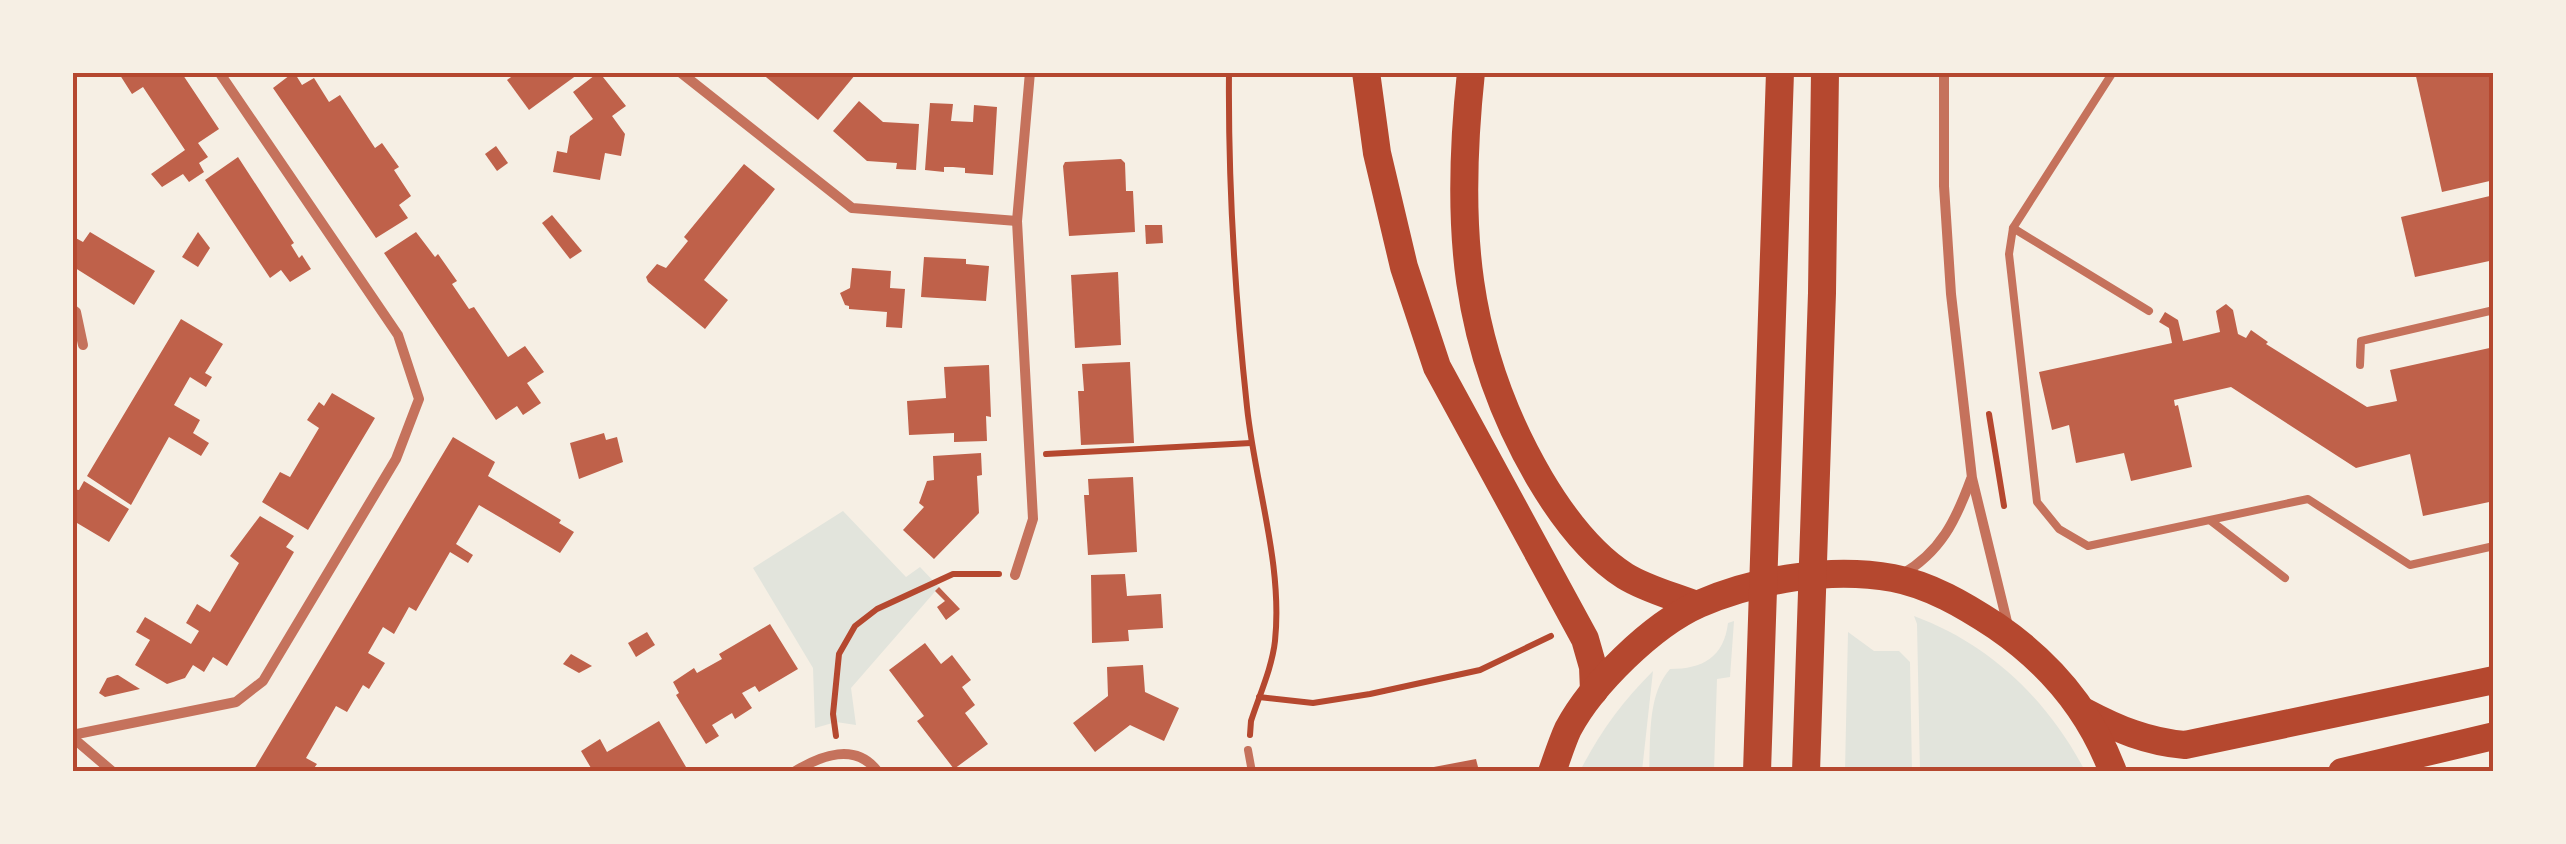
<svg xmlns="http://www.w3.org/2000/svg" width="2566" height="844" font-family="'IBM Plex Sans',sans-serif">
	<style>
		.green { fill: #e2e4dc }
		.building { fill: #bf614a }
		.lines { fill: none; stroke-linecap: round; stroke-linejoin: round }
		.path { stroke: #b5482f; stroke-width: 6 }
		.service { stroke: #c5725c; stroke-width: 8 }
		.minor { stroke: #c5725c; stroke-width: 10 }
		.trunk { stroke: #b5482f; stroke-width: 28 }
		.neatline { fill: none; stroke: #b5482f; stroke-width: 4 }
	</style>
	<rect width="100%" height="100%" fill="#f6efe4"/>
	<g class="green">
		<polygon points="843,511 906,577 920,567 939,587 851,688 856,725 836,722 815,728 813,668 753,568"/>
		<path d="M1914,616C1990,644 2048,700 2085,771H1920L1917,624Z"/>
		<path d="M1734,621L1730,677L1717,679L1714,771H1649C1651,738 1647,695 1670,669C1703,669 1724,657 1728,623Z"/>
		<polygon points="1848,632 1874,651 1899,651 1910,662 1912,771 1845,771"/>
		<path d="M1653,671L1642,771H1580C1600,732 1622,702 1653,671Z"/>
	</g>
	<g class="building">
		<polygon points="118,72 181,72 219,129 198,143 208,157 199,163 204,172 189,182 183,174 162,187 151,174 185,150 143,87 132,94"/>
		<polygon points="294,72 302,85 314,78 329,102 340,95 375,148 382,143 399,167 394,170 411,196 399,205 408,218 376,238 273,88"/>
		<polygon points="518,72 581,72 529,110 507,80"/>
		<polygon points="599,72 626,106 612,116 625,134 621,156 605,153 600,180 553,172 557,151 567,153 570,136 593,119 573,92"/>
		<polygon points="760,72 853,72 855,75 818,120"/>
		<polygon points="2415,72 2494,72 2494,180 2442,192"/>
		<polygon points="859,101 883,122 919,124 916,170 896,169 897,163 867,161 833,131"/>
		<polygon points="930,103 953,104 951,121 973,122 974,105 997,107 993,175 965,173 965,168 953,167 944,167 944,172 925,170"/>
		<polygon points="496,146 508,163 497,171 485,154"/>
		<polygon points="238,157 294,243 291,245 299,258 302,255 311,269 290,282 281,270 270,278 205,180"/>
		<polygon points="1121,159 1125,163 1126,191 1133,191 1135,232 1069,236 1063,166 1065,162"/>
		<polygon points="744,164 775,189 704,280 728,300 705,329 648,282 646,277 657,264 666,268 688,241 684,237"/>
		<polygon points="2494,195 2494,260 2415,277 2401,217"/>
		<polygon points="552,215 582,251 570,259 542,223"/>
		<polygon points="1145,225 1162,225 1163,243 1146,244"/>
		<polygon points="90,232 155,271 134,305 72,266 72,236 83,242"/>
		<polygon points="198,232 210,248 198,267 182,257"/>
		<polygon points="416,232 435,257 438,254 457,281 452,284 469,309 474,307 508,357 525,346 544,372 527,383 541,403 523,415 517,406 496,420 384,253"/>
		<polygon points="924,257 966,259 966,264 989,266 986,301 921,297"/>
		<polygon points="852,268 891,271 890,288 905,289 902,328 886,327 887,312 849,309 849,306 845,305 840,293 850,288"/>
		<polygon points="1118,272 1121,345 1075,348 1071,275"/>
		<polygon points="2226,304 2233,310 2238,334 2246,338 2251,330 2268,342 2266,344 2367,407 2397,401 2390,370 2494,347 2494,501 2423,516 2410,454 2356,468 2231,387 2174,400 2175,406 2178,405 2192,467 2131,481 2124,453 2076,463 2069,425 2052,430 2039,372 2172,343 2169,328 2159,322 2165,312 2178,320 2183,341 2220,332 2216,311"/>
		<polygon points="181,319 223,344 205,373 212,377 206,387 190,377 174,405 200,420 193,433 209,443 201,456 169,437 131,505 87,476"/>
		<polygon points="1130,362 1134,443 1081,445 1078,391 1084,391 1082,364"/>
		<polygon points="989,365 991,417 986,416 987,441 954,442 954,433 909,435 907,401 946,398 944,367"/>
		<polygon points="332,393 375,418 308,530 262,502 280,472 290,477 319,428 307,420 319,402 324,406"/>
		<polygon points="604,433 606,440 617,437 623,462 579,479 570,443"/>
		<polygon points="453,437 495,462 488,476 561,520 559,523 574,532 560,553 479,505 456,544 473,555 468,563 450,552 416,611 409,607 394,634 383,627 368,653 385,663 369,689 363,685 347,712 336,706 306,758 317,764 312,771 253,771"/>
		<polygon points="981,453 982,475 977,476 979,513 934,559 903,530 924,507 919,503 927,481 934,480 933,456"/>
		<polygon points="1133,477 1137,552 1088,555 1084,495 1089,495 1088,479"/>
		<polygon points="84,481 129,509 109,542 72,520 72,489 79,490"/>
		<polygon points="260,516 294,536 286,547 294,552 227,666 213,657 204,672 193,665 185,678 167,684 135,665 150,640 136,632 145,617 191,644 199,631 186,623 197,604 210,612 239,563 230,556"/>
		<polygon points="1125,574 1127,596 1161,594 1163,628 1128,630 1129,641 1092,643 1091,575"/>
		<polygon points="939,587 960,609 946,620 937,607 945,601 935,591"/>
		<polygon points="770,624 798,669 759,692 755,686 742,693 752,708 735,719 732,713 712,725 719,736 706,744 676,695 679,693 673,682 694,668 697,673 722,659 719,654"/>
		<polygon points="647,632 655,645 636,657 628,643"/>
		<polygon points="925,643 941,664 952,655 971,680 962,687 975,705 965,713 988,744 954,769 917,721 924,716 889,670"/>
		<polygon points="571,654 592,666 579,673 563,664"/>
		<polygon points="1143,665 1145,692 1179,708 1164,741 1130,725 1095,752 1073,723 1108,696 1107,667"/>
		<polygon points="117,675 118,675 140,689 105,697 99,693 107,678"/>
		<polygon points="659,721 686,767 680,771 585,771 591,768 581,751 600,739 607,752"/>
		<polygon points="1476,759 1479,771 1418,771 1418,770"/>
	</g>
	<g class="lines">
		<g class="path">
			<path d="M1229,72C1228,185 1235,296 1247,407C1255,484 1283,564 1275,641C1272,668 1259,696 1251,721L1250,735"/>
			<polyline points="1989,414 2004,506"/>
			<polyline points="1046,454 1251,443"/>
			<polyline points="1259,697 1313,703 1370,694 1480,670 1551,636"/>
			<polyline points="836,736 833,714 839,654 855,626 877,609 953,574 999,574"/>
		</g>
		<g class="service">
			<polyline points="2113,72 2013,228 2009,254 2037,502 2059,529 2088,546 2308,499 2410,565 2494,546"/>
			<polyline points="2013,228 2149,311"/>
			<polyline points="2360,365 2361,341 2494,310"/>
			<polyline points="2211,521 2285,578"/>
			<polyline points="1248,750 1252,772"/>
		</g>
		<g class="minor">
			<polyline points="680,72 852,208 1017,221"/>
			<polyline points="1944,72 1944,186 1951,294 1972,478 2008,626"/>
			<polyline points="72,309 76,312 83,345"/>
			<polyline points="1015,575 1033,519 1017,221 1030,72"/>
			<path d="M1901,575C1941,552 1956,520 1971,479"/>
			<polyline points="72,735 236,702 263,681 396,459 419,399 398,335 219,72"/>
			<polyline points="72,737 113,772"/>
			<path d="M794,772C821,755 856,742 878,772"/>
		</g>
		<g class="trunk">
			<polyline points="1366,72 1377,153 1404,267 1437,367 1585,639 1593,667 1594,691"/>
			<path d="M1471,72C1455,223 1462,346 1540,479C1562,516 1589,553 1625,576C1646,589 1673,596 1696,605"/>
			<path d="M2085,712C2117,729 2148,742 2185,745L2494,680"/>
			<path d="M1552,772C1557,758 1562,742 1568,729C1592,684 1652,625 1699,604C1757,579 1830,567 1893,578C1930,585 1964,605 1996,626C2050,663 2090,710 2113,772"/>
			<polyline points="1757,772 1780,72"/>
			<polyline points="1806,772 1822,293 1825,72"/>
			<polyline points="2342,772 2494,736"/>
		</g>
	</g>
	<rect width="2566" height="844" fill="none" stroke="#f6efe4" stroke-width="150"/>
	<rect x="75" y="75" width="2416" height="694" class="neatline"/>
</svg>
